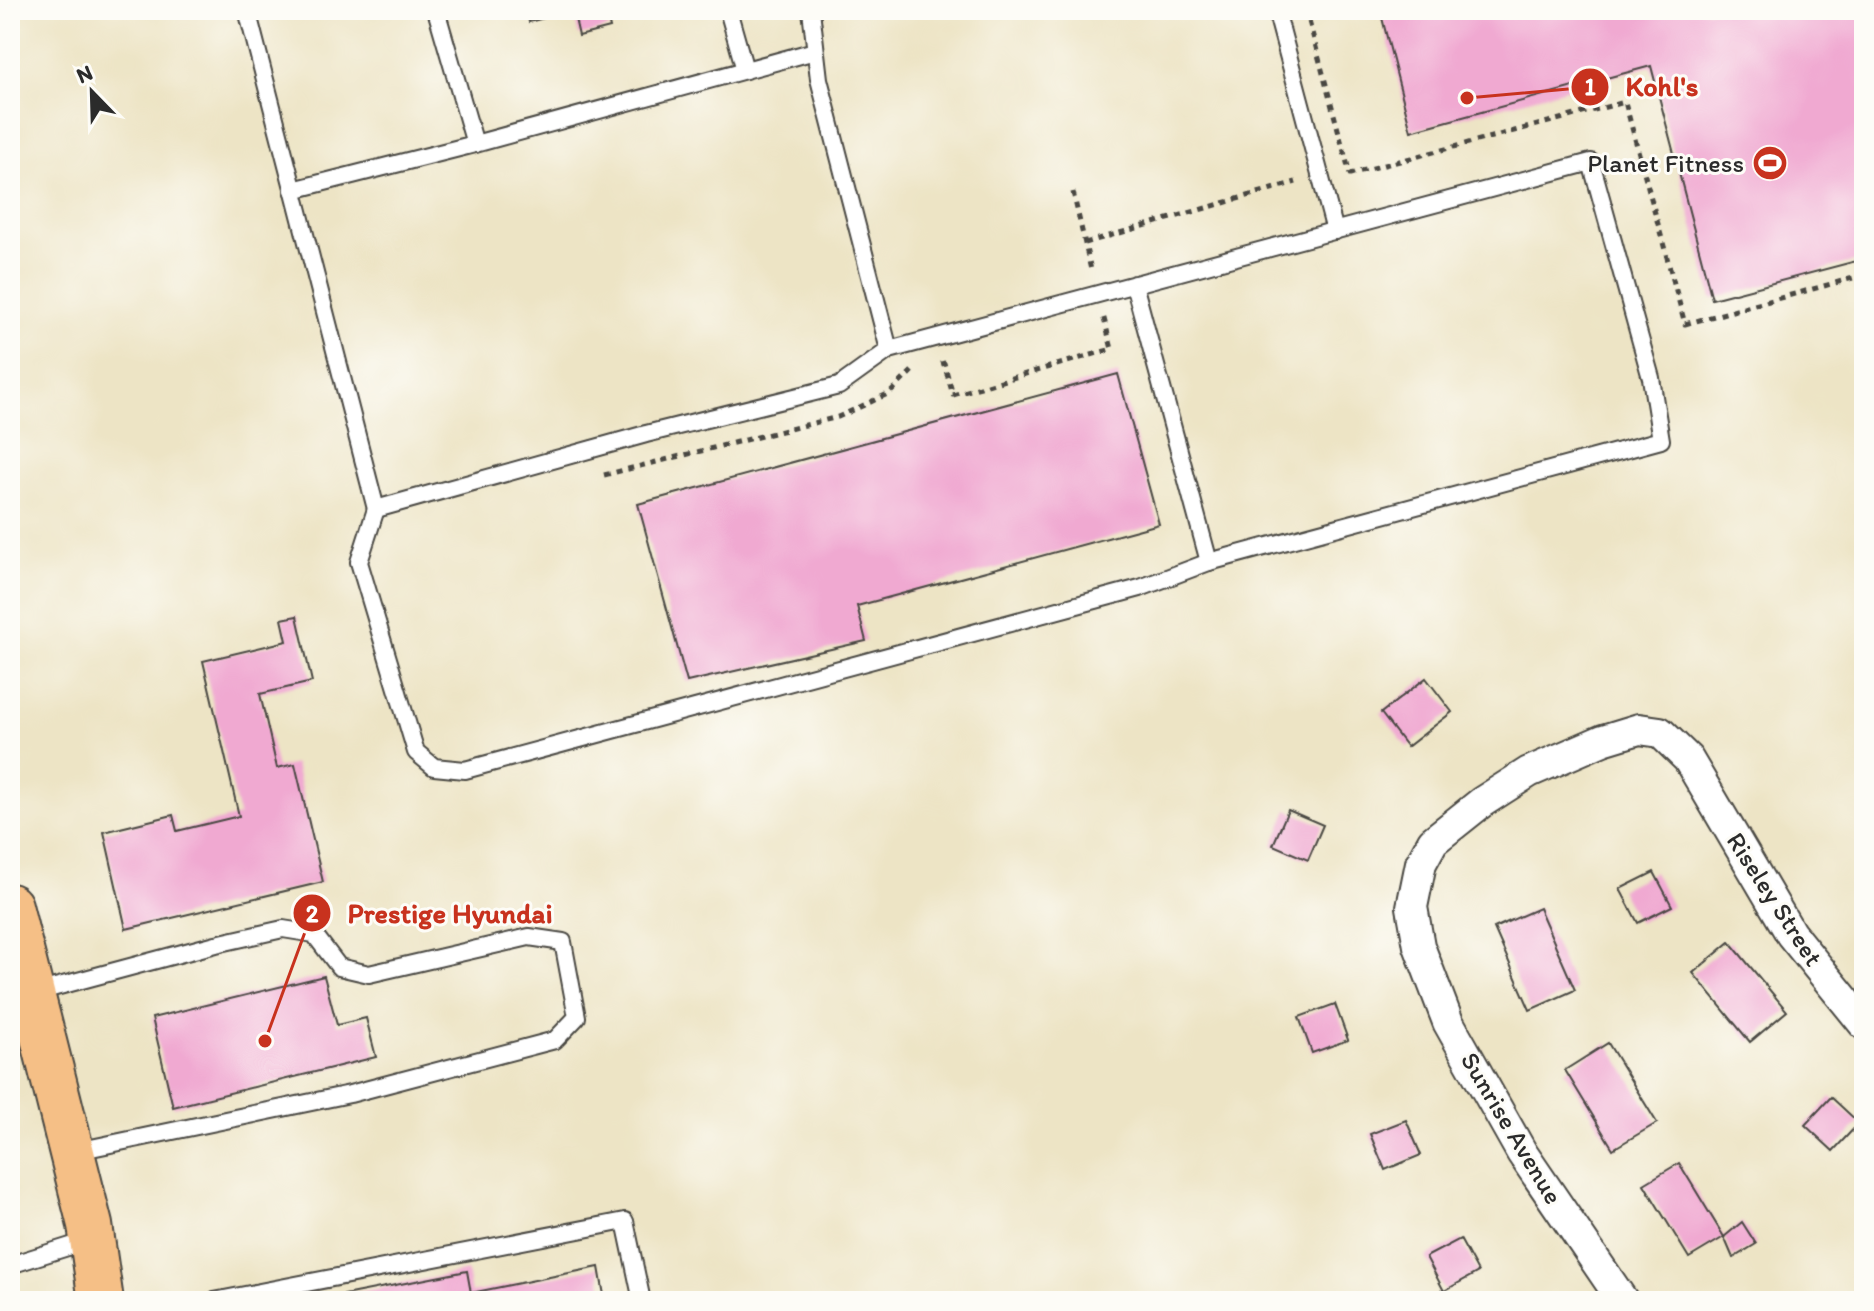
<svg xmlns="http://www.w3.org/2000/svg" width="1874" height="1311" font-family="Itim,sans-serif">
	<style>
		.building { fill: #f0a9d1 }
		.lines { fill: none; stroke-linecap: round; stroke-linejoin: round }
		.service-casing { stroke: #484742; stroke-width: 20 }
		.minor-casing { stroke: #484742; stroke-width: 34 }
		.primary-casing { stroke: #484742; stroke-width: 48 }
		.path { stroke: #484742; stroke-width: 5; stroke-dasharray: 6 6; stroke-linecap: butt }
		.service { stroke: #fff; stroke-width: 16 }
		.minor { stroke: #fff; stroke-width: 30 }
		.primary { stroke: #f5bf86; stroke-width: 44 }
		.labels { text-anchor: middle; stroke-width: 6; stroke-linejoin: round; paint-order: stroke }
		.poi-label { font-size: 26px; fill: #2b2b2b; stroke: #fdfcf7; text-anchor: end }
		.street-label { font-size: 26px; fill: #2b2b2b; stroke: #fdfcf7 }
		.leader { fill: none; stroke: #c8321e; stroke-width: 3 }
		.callout-dot { fill: #c8321e; stroke: #fdfcf7; stroke-width: 3 }
		.mark-label { font-size: 24px; text-anchor: middle; font-weight: bold; fill: #fff }
		.callout-label { font-size: 28px; text-anchor: middle; font-weight: bold; fill: #c8321e; stroke: #fdfcf7; stroke-width: 6; stroke-linejoin: round; paint-order: stroke }
	</style>
	<rect width="100%" height="100%" fill="#fdfcf7"/>
	<filter id="ink" filterUnits="userSpaceOnUse"><feTurbulence type="fractalNoise" baseFrequency=".0125" numOctaves="2"/><feDisplacementMap in="SourceGraphic" scale="16" xChannelSelector="R" yChannelSelector="G"/><feConvolveMatrix kernelMatrix="1 2 1 2 8 2 1 2 1" color-interpolation-filters="sRGB"/></filter>
	<filter id="wash" filterUnits="userSpaceOnUse"><feTurbulence type="fractalNoise" baseFrequency=".006" numOctaves="4" result="noise"/><feDisplacementMap in="SourceGraphic" scale="32" xChannelSelector="R" yChannelSelector="G"/><feGaussianBlur stdDeviation="1.8" result="paint"/><feColorMatrix in="noise" values="0 0 0 0 0 0 0 0 0 0 0 0 0 0 0 0 0 1.4 0 .05"/><feComposite in="paint" operator="in"/></filter>
	<g filter="url(#wash)">
		<rect width="100%" height="100%" fill="#ede4c5"/>
		<g id="blocks">
			<g class="building">
				<polygon points="526,10 571,10 571,11 529,22"/>
				<polygon points="573,10 623,10 623,11 607,15 610,28 579,36"/>
				<polygon points="1380,10 1864,10 1864,259 1712,299 1651,66 1411,131"/>
				<polygon points="1118,374 1159,524 857,606 866,641 687,682 638,504"/>
				<polygon points="297,616 312,682 260,694 277,768 295,764 323,882 126,929 104,832 173,815 177,831 239,816 203,661 287,641 282,619"/>
				<polygon points="1426,678 1452,712 1407,747 1381,713"/>
				<polygon points="1288,810 1323,825 1308,860 1273,845"/>
				<polygon points="1654,872 1672,906 1638,923 1620,889"/>
				<polygon points="1539,908 1575,990 1530,1010 1494,928"/>
				<polygon points="1730,942 1787,1011 1750,1042 1693,973"/>
				<polygon points="324,976 337,1025 366,1018 376,1057 173,1107 152,1018"/>
				<polygon points="1335,1004 1348,1040 1312,1053 1299,1017"/>
				<polygon points="1608,1043 1657,1123 1613,1149 1565,1070"/>
				<polygon points="1831,1097 1859,1123 1833,1151 1805,1125"/>
				<polygon points="1406,1120 1421,1155 1385,1170 1370,1134"/>
				<polygon points="1679,1163 1724,1237 1689,1258 1644,1184"/>
				<polygon points="1742,1222 1756,1244 1733,1258 1724,1237"/>
				<polygon points="1460,1239 1478,1272 1444,1291 1426,1257"/>
				<polygon points="599,1267 605,1301 330,1301 329,1298 467,1271 471,1293"/>
			</g>
		</g>
	</g>
	<g filter="url(#ink)">
		<use href="#blocks" fill-opacity="0" stroke="#484742" stroke-width="2"/>
		<g class="lines">
			<defs>
				<g id="service">
					<polyline points="247,10 376,509 646,434 839,386 889,350 1591,162 1651,378 1661,440 1209,562 1134,284"/>
					<polyline points="436,10 475,144"/>
					<polyline points="728,10 745,70"/>
					<polyline points="811,10 819,79 889,350"/>
					<polyline points="1276,10 1335,231"/>
					<polyline points="293,190 475,144 815,51"/>
					<polyline points="376,509 359,562 416,752 434,767 465,770 1140,588 1209,562"/>
					<polyline points="33,993 216,944 283,929 314,934 339,967 369,974 529,937 563,942 577,1017 555,1040 350,1094 72,1152"/>
					<polyline points="10,1265 90,1240"/>
					<polyline points="214,1301 625,1221 642,1301"/>
				</g>
				<polyline id="minor" points="1623,1301 1522,1153 1448,1022 1419,946 1412,907 1421,863 1433,841 1482,802 1529,772 1603,740 1639,729 1660,732 1688,759 1791,934 1864,1024"/>
				<polyline id="primary" points="10,906 90,1225 101,1301"/>
			</defs>
			<use href="#service" class="service-casing"/>
			<use href="#minor" class="minor-casing"/>
			<use href="#primary" class="primary-casing"/>
			<g class="path">
				<polyline points="1306,10 1350,174 1625,102 1685,324 1864,275"/>
				<polyline points="1073,192 1091,270"/>
				<polyline points="1085,243 1296,182"/>
				<polyline points="941,364 944,363 953,395 1112,349 1103,315"/>
				<polyline points="604,475 838,417 890,393 912,371"/>
			</g>
			<use href="#service" class="service"/>
			<use href="#minor" class="minor"/>
			<use href="#primary" class="primary"/>
		</g>
	</g>
	<defs>
		<symbol id="stadium-disc" viewBox="-11 -11 22 22"><circle r="9.5" fill="#c8321e" stroke="#fdfcf7"/><path d="M0-5a6.5 5 0 1 0 0 10a6.5 5 0 1 0 0-10ZM-3.5-1.8h7v3.6h-7Z" fill="#fff"/></symbol>
	</defs>
	<g fill-rule="evenodd">
		<use href="#stadium-disc" x="1750" y="143" width="40" height="40"/>
	</g>
	<g class="labels">
		<g class="poi-label">
			<text x="1744" y="172">Planet Fitness</text>
		</g>
		<g class="street-label">
			<text transform="translate(1775 899) rotate(57)" y="9">Riseley Street</text>
			<text transform="translate(1512 1128) rotate(59)" y="9">Sunrise Avenue</text>
		</g>
	</g>
	<path class="leader" d="M1467 98L1590 87M265 1041L312 913"/>
	<g class="callout-dot">
		<circle cx="1467" cy="98" r="8"/>
		<circle cx="265" cy="1041" r="8"/>
		<circle cx="1590" cy="87" r="20"/>
		<circle cx="312" cy="913" r="20"/>
	</g>
	<g class="mark-label">
		<text x="1590" y="95">1</text>
		<text x="312" y="922">2</text>
	</g>
	<g class="callout-label">
		<text x="1662" y="96">Kohl's</text>
		<text x="450" y="923">Prestige Hyundai</text>
	</g>
	<rect width="1874" height="1311" fill="none" stroke="#fdfcf7" stroke-width="40"/>
	<g transform="translate(92 92) rotate(337)" stroke="#fdfcf7" stroke-width="6" paint-order="stroke">
	<path d="M0-6L14 30L0 20L-14 30Z" fill="#2b2b2b"/>
	<text y="-12" font-size="22" font-weight="bold" text-anchor="middle" fill="#2b2b2b">N</text>
	</g>
</svg>
